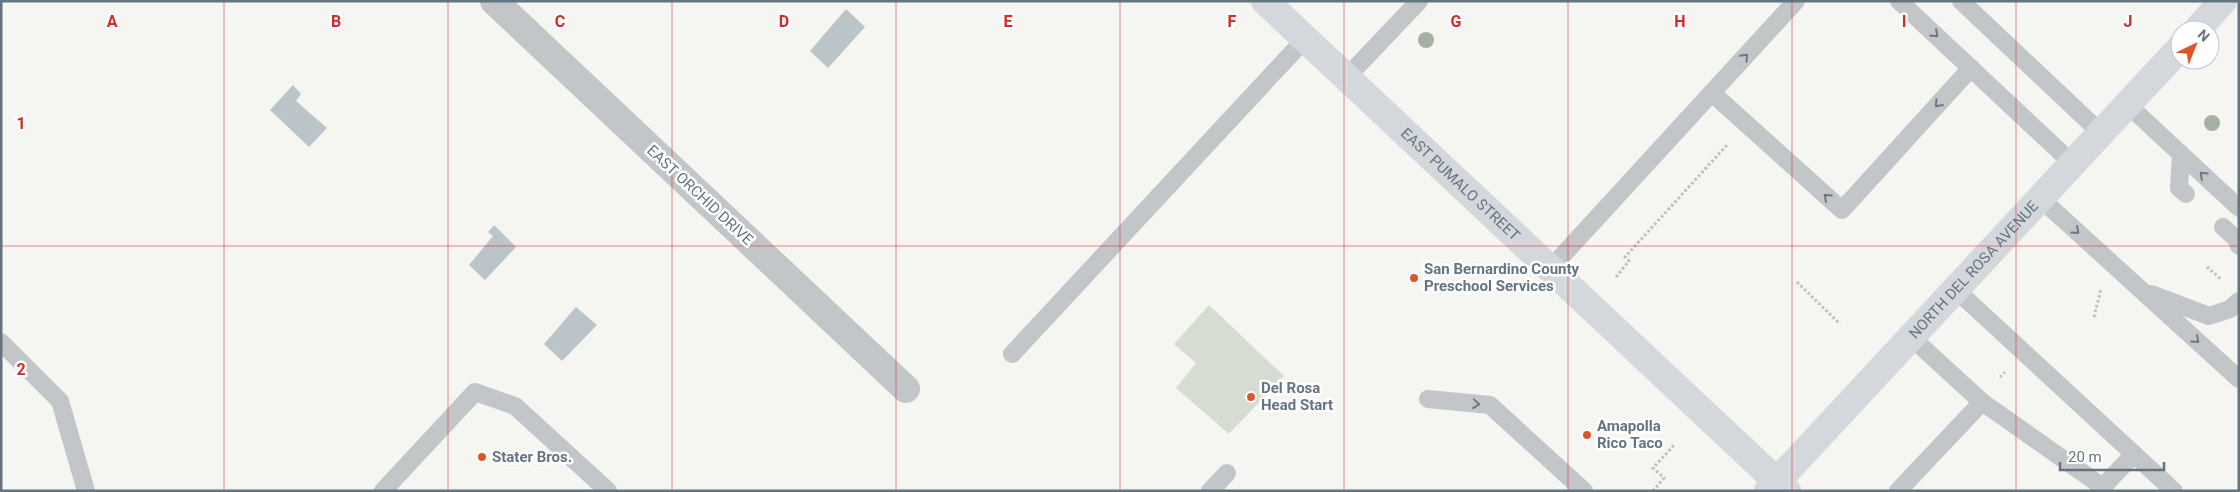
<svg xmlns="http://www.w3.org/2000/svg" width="2240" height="492" font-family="Roboto,sans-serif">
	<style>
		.green { fill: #d6dcd2 }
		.water { fill: #bbc5c9 }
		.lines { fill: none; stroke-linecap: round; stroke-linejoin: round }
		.path { stroke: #bcbec0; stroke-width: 3; stroke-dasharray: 2.5 2.5; stroke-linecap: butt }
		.lane { stroke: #c3c6c9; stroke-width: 18 }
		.street { stroke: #c3c6c9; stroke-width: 28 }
		.secondary { stroke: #d4d8dc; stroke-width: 28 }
		.tree { fill: #a7b1a3 }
		.oneway { stroke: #6a7885 }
		.grid { fill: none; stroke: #d62828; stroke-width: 1; stroke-opacity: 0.55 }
		.poi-dot { fill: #dd5629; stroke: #fff; stroke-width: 2 }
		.labels { text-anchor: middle; stroke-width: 5; stroke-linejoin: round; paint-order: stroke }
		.street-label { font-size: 15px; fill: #657481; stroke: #fff }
		.poi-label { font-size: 15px; font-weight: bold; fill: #657481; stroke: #fff; text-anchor: start }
		.grid-label { font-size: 16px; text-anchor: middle; font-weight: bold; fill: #d62828; stroke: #fff; stroke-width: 5; stroke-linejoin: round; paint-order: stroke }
	</style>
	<rect width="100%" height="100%" fill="#f5f5f1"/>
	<polygon class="green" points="1209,305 1284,376 1229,434 1176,388 1196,363 1174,344"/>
	<g class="water">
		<polygon points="846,9 865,27 828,68 810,51"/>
		<polygon points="293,85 301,94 296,101 327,128 309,147 270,110"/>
		<polygon points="494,225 516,247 485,280 469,265 493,236 488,232"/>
		<polygon points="576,307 597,325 562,361 544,344"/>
	</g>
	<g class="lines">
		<g class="path">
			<polyline points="2207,267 2222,280"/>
			<polyline points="1616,277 1629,261 1625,257 1727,145"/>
			<polyline points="1797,282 1840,324"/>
			<polyline points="2094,317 2101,289"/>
			<polyline points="2000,377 2005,372"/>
			<polyline points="1653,491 1664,478 1653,468 1675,444"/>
		</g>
		<g class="lane">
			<polyline points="1899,1 2072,163"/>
			<polyline points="1961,1 2101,133"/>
			<polyline points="1346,78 1419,1"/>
			<polyline points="1712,93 1842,210 1971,68"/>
			<polyline points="2127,104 2239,208"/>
			<polyline points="2181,154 2179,188 2186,194"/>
			<polyline points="2040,198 2239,379"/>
			<polyline points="2223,227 2236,239 2239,246"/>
			<polyline points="1550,269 1796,1"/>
			<polyline points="1955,289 2174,491"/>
			<polyline points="2151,294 2209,316 2230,309 2239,301"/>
			<polyline points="1,342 60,401 86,491"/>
			<polyline points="1012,354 1305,39"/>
			<polyline points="1428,399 1490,405 1584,491"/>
			<polyline points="1982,402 2103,487"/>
			<polyline points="383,491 475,392 515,406 608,491"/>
			<polyline points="1210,491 1227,473"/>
			<polyline points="1898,491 1982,402 1911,337"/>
			<polyline points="2099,491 2134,454"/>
		</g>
		<polyline class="street" points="494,1 906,389"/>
		<g class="secondary">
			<path id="s1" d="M1265,1L1787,491"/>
			<polyline points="2197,30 2223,1"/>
			<path id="s2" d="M1768,491L2180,48"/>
		</g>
	</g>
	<g class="tree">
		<circle cx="1426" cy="40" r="8"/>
		<circle cx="2212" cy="123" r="8"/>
	</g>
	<defs><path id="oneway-chevron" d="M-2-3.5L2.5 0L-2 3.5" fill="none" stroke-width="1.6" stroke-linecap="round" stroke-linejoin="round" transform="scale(1.25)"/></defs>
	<g class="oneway">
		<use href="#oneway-chevron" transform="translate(1935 34) rotate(43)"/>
		<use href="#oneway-chevron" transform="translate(1745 57) rotate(-47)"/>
		<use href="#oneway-chevron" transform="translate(1938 104) rotate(132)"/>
		<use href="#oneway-chevron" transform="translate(2203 175) rotate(-137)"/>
		<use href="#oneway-chevron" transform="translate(1827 197) rotate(-138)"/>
		<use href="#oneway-chevron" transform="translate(2076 231) rotate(42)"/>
		<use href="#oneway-chevron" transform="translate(2196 340) rotate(42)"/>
		<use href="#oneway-chevron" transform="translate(1476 404) rotate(6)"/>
	</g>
	<path class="grid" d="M224,1V491M448,1V491M672,1V491M896,1V491M1120,1V491M1344,1V491M1568,1V491M1792,1V491M2016,1V491M1,246H2239"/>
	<g class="poi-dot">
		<circle cx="1414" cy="278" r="5"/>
		<circle cx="1251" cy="397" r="5"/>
		<circle cx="1587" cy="435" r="5"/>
		<circle cx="482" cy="457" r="5"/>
	</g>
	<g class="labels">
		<g class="street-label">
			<text dy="5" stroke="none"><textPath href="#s1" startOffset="268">EAST PUMALO STREET</textPath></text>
			<text transform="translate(700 195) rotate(43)" y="5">EAST ORCHID DRIVE</text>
			<text dy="5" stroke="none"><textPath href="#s2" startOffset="302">NORTH DEL ROSA AVENUE</textPath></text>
		</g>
		<g class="poi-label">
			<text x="1424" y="274">San Bernardino County<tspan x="1424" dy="17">Preschool Services</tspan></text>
			<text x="1261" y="393">Del Rosa<tspan x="1261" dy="17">Head Start</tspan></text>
			<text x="1597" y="431">Amapolla<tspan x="1597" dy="17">Rico Taco</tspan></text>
			<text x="492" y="462">Stater Bros.</text>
		</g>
	</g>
	<g class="grid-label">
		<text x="112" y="27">A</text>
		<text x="336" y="27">B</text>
		<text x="560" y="27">C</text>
		<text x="784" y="27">D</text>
		<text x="1008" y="27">E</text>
		<text x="1232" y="27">F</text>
		<text x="1456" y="27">G</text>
		<text x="1680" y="27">H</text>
		<text x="1904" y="27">I</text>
		<text x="2128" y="27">J</text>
		<text x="21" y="129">1</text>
		<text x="21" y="375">2</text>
	</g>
	<rect width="2240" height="492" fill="none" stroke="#657481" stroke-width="5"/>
	<g transform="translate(2195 45) rotate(43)"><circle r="24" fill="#ffffff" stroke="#c1c7cd"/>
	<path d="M0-4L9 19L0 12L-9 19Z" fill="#dd5629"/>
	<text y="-8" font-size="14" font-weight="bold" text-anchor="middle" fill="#657481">N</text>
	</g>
	<path d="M2060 462v8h104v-8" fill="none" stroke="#657481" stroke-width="2.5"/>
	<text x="2068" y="462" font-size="15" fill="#657481" stroke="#ffffff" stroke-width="4" paint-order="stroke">20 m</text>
</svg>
